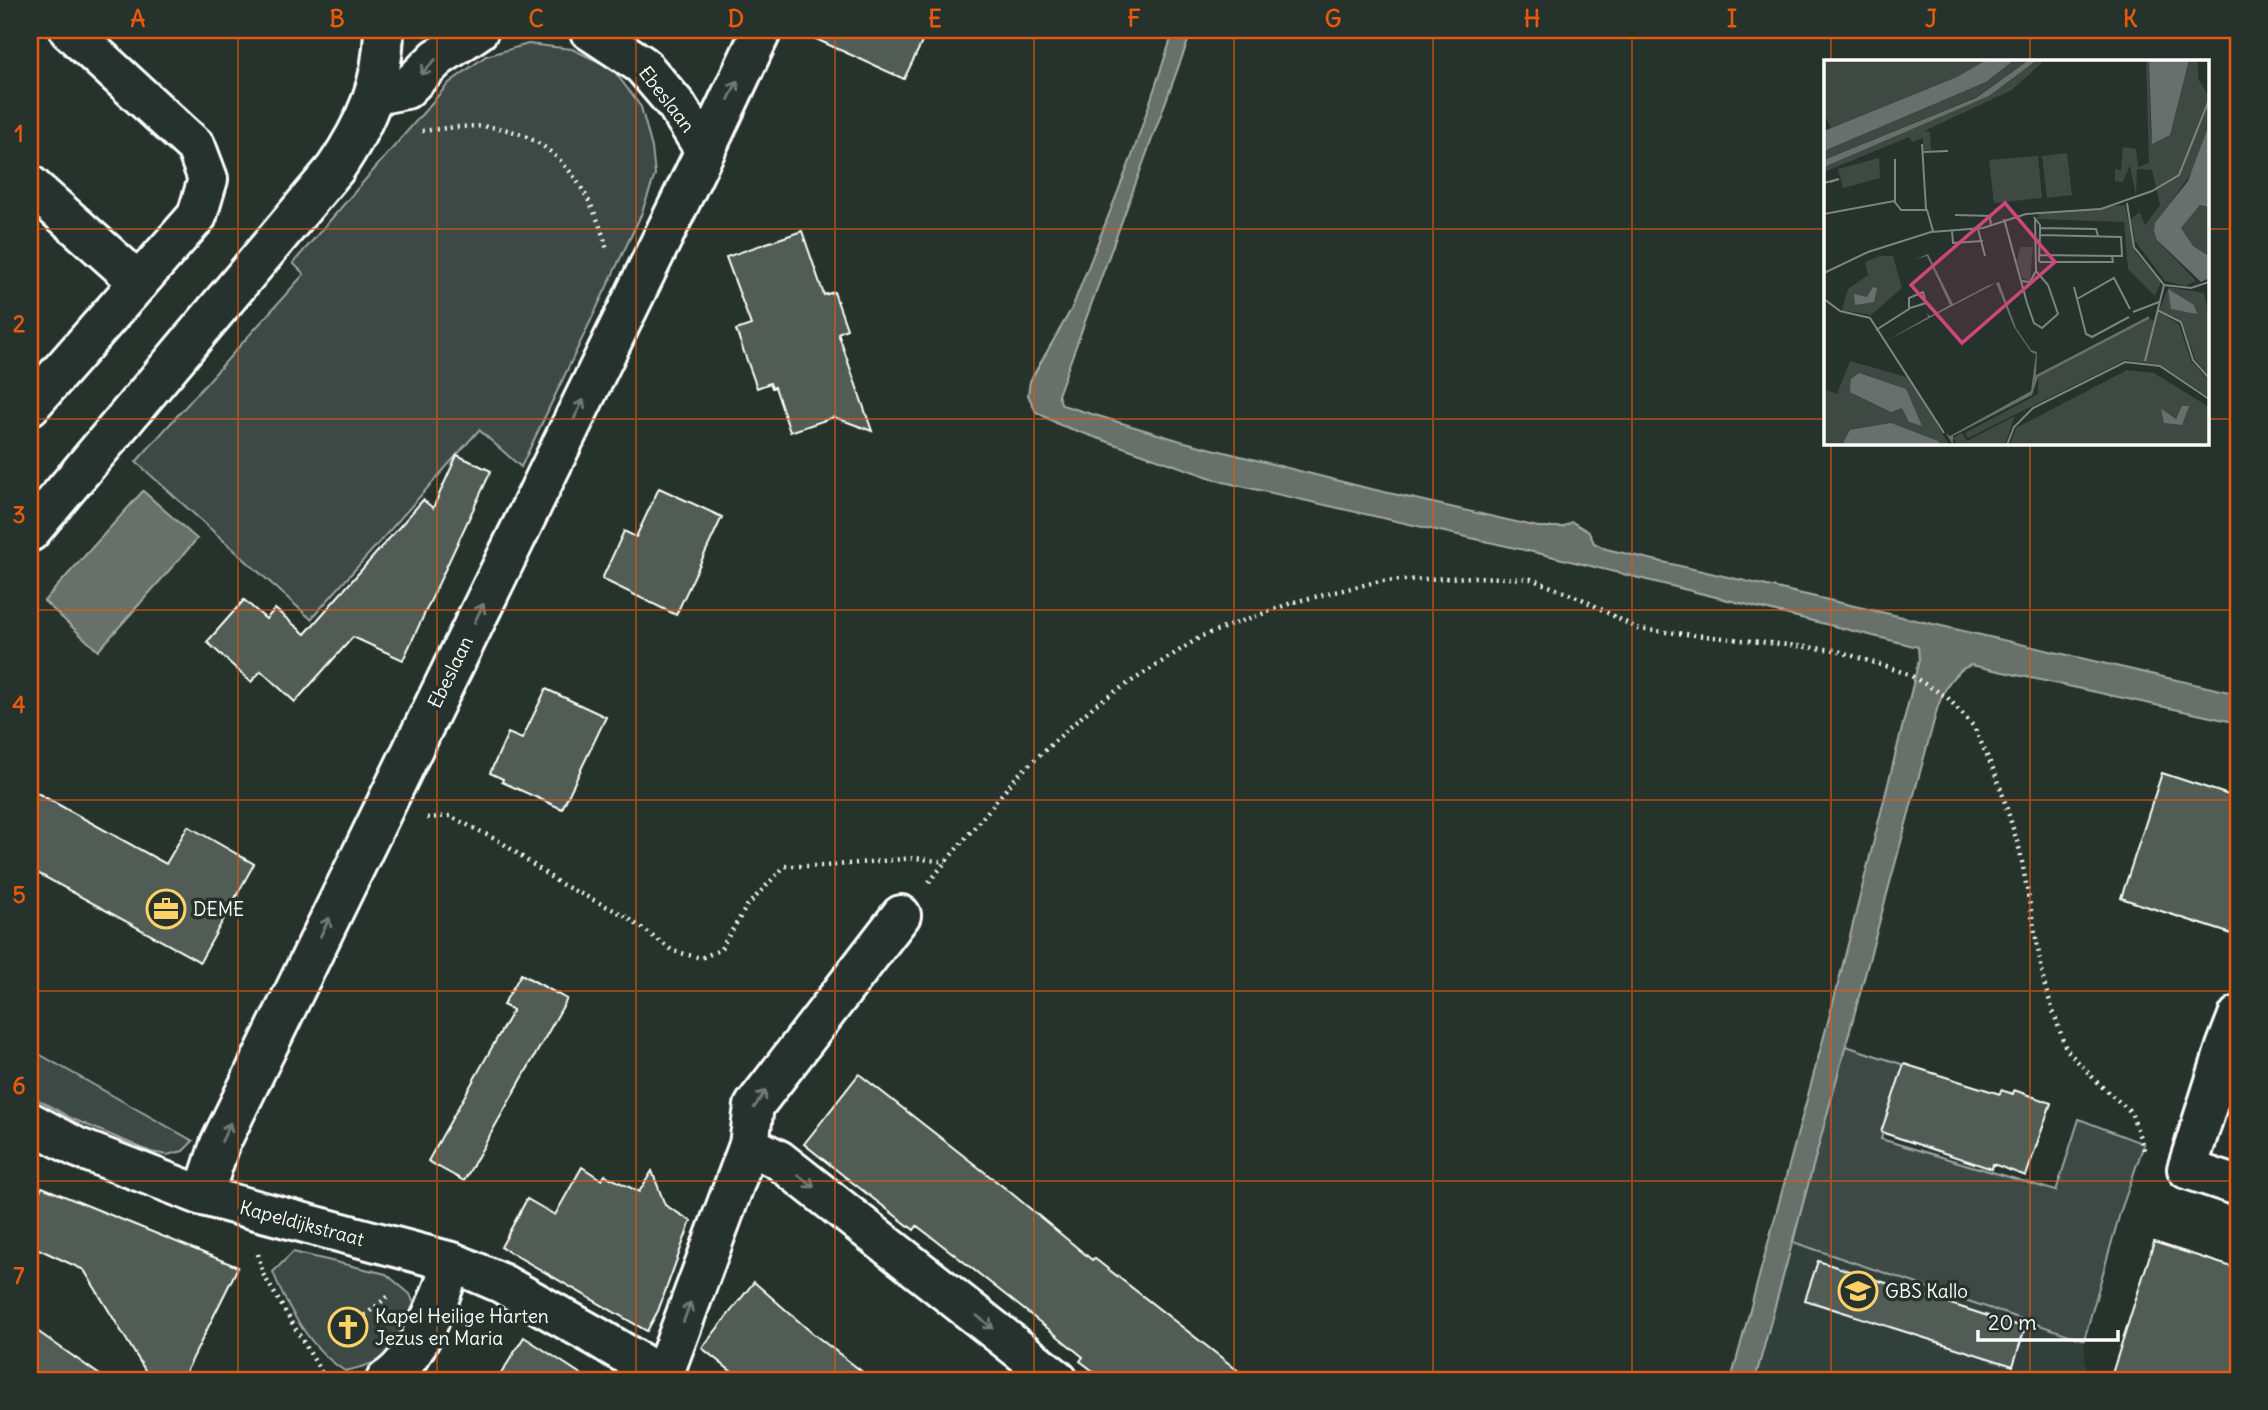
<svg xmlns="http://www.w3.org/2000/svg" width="2268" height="1410" font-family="Delius,sans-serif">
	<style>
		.built { fill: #333f3a }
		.green { fill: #3e4944; stroke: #9ea4a2; stroke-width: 2 }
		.water { fill: #67706c; stroke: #a4a9a7; stroke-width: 2 }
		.building { fill: #515c57; stroke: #fff; stroke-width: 2 }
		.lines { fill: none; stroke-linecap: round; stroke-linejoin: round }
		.minor-casing { stroke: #fff; stroke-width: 44 }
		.path { stroke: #fff; stroke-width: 4.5; stroke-dasharray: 2 5; stroke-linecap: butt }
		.minor { stroke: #26332d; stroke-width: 38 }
		.oneway { stroke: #727a76 }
		.grid { fill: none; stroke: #e8590c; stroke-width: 2; stroke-opacity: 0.55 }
		.labels { text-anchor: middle; stroke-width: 7; stroke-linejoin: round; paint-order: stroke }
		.street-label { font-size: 19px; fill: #fff; stroke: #26332d }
		.poi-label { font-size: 19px; fill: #fff; stroke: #26332d; text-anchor: start }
		.inset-road { fill: none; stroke: #7d8581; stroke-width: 2 }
		.view { fill: #ce467c; fill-opacity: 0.15; stroke: #ce467c; stroke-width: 3.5 }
		.inset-edge { fill: none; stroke: #fff; stroke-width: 3.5 }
		.neatline { fill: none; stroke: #e8590c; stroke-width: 2.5 }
		.grid-label { font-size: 23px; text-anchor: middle; font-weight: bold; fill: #e8590c }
	</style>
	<rect width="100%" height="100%" fill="#26332d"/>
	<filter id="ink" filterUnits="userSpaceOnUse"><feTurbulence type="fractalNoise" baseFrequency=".0143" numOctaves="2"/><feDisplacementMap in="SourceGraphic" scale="14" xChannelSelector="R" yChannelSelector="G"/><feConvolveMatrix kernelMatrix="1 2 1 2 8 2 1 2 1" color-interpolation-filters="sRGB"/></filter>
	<g filter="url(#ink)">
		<polygon class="built" points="1793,1242 2084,1340 2087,1380 1752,1380"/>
		<g class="green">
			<polygon points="528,44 572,49 612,68 641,107 652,148 655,175 641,215 521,467 479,430 311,619 136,462 304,274 293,263 449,83 486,56"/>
			<polygon points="1843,1045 1904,1065 1881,1139 2056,1191 2079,1119 2144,1144 2120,1213 2084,1340 1793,1242"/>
			<polygon points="30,1049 193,1141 183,1151 167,1155 151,1152 73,1119 30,1095"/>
			<path d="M293,1252L386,1274L410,1294L416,1309C393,1351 395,1360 345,1371C312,1351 287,1308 273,1272Z"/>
		</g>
		<g class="water">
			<path d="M1174,30H1192L1058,395L1062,405L1181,441L1367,488L1538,527H1563L1572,522L1589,532L1594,543L1606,549L2238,694V723L1971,665C1952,672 1945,688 1938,706L1755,1380H1731L1837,988L1919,660L1918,647L1546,555L1223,482L1060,425L1036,412L1028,395L1030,381L1072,308L1132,156Z"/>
			<polygon points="143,491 197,539 98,651 44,601"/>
		</g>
		<g class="building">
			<polygon points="796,30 928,30 904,79"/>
			<polygon points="802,231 824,295 834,292 847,329 838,333 872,431 834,417 790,432 775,387 772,388 770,383 757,388 736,330 751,325 726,257"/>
			<polygon points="457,455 491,471 403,660 353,637 295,702 261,671 251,682 207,642 244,600 266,619 275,609 305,634 423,500 433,508"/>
			<polygon points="659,488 722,517 676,615 602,579 624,531 636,537"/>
			<polygon points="546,689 606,717 562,809 502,782 503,779 490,773 508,733 522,739"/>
			<polygon points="2162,773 2238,798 2238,936 2121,898"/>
			<polygon points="30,789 166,864 188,826 254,864 200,962 30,869"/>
			<polygon points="521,974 567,999 464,1181 428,1161 513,1010 503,1005"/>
			<polygon points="1904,1064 2000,1094 2001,1090 2013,1094 2014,1090 2051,1103 2026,1176 1993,1164 1992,1169 1881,1132"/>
			<polygon points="859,1074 1010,1192 1092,1260 1094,1258 1250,1380 1105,1380 1080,1361 1083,1357 1051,1331 950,1251 917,1226 914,1230 844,1176 804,1144"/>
			<polygon points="582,1167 602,1180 605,1175 639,1192 652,1171 665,1205 691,1221 658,1311 647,1331 501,1247 527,1199 555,1215"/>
			<polygon points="42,1187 238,1267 182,1380 151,1380 84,1270 30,1245 30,1209"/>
			<polygon points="2154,1242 2238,1269 2238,1380 2110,1380"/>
			<polygon points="1818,1261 2025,1328 2013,1366 1805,1300"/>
			<polygon points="754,1282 811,1332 873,1380 742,1380 702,1348"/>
			<polygon points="30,1326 107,1380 30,1380"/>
			<polygon points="524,1337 590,1380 497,1380"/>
		</g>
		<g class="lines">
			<defs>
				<g id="minor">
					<polyline points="589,30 642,65 677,106 705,151"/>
					<polyline points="375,95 406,89 437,58 479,30"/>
					<polyline points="30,185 139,282"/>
					<polyline points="30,406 197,216 208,179 196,147 69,30"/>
					<path d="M30,532L335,169C365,125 383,85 384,30"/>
					<polyline points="2238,1016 2226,1047 2187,1169 2238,1186"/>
					<polyline points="30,1122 76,1147 203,1196 452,1262 501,1283 597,1337 669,1380"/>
					<polyline points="749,1145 779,1160 1058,1380"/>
					<polyline points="203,1196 220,1144 237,1109 705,151 762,30"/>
					<polyline points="663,1376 749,1145 754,1106 901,915"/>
					<path d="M386,1380C417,1361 441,1296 452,1262"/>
				</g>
			</defs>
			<use href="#minor" class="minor-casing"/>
			<g class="path">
				<path d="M422,131C446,128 474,124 498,128C559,138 593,194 607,250"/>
				<polyline points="427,818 450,816 501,842 559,883 624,915 673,951 701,958 720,950 747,906 785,866 825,866 915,858 946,862"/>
				<polyline points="929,882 1017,776 1069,728 1096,704 1202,636 1294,602 1380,581 1473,577 1531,579 1582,599 1638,629 1835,650 1908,674 1947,697 1974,727 1998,780 2020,851 2045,987 2066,1049 2099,1084 2131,1112 2145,1152"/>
				<polyline points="258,1254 263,1274 326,1380"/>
				<polyline points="359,1320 391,1294"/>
			</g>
			<use href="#minor" class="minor"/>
		</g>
		<defs><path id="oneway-shaft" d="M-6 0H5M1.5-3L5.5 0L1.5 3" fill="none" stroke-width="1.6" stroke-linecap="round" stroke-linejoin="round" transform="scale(1.75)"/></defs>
		<g class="oneway">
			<use href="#oneway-shaft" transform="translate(428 67) rotate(135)"/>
			<use href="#oneway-shaft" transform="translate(733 90) rotate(-65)"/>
			<use href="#oneway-shaft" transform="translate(579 409) rotate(-64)"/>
			<use href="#oneway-shaft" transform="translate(479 613) rotate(-64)"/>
			<use href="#oneway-shaft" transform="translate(325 927) rotate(-64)"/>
			<use href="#oneway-shaft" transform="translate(760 1099) rotate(-56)"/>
			<use href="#oneway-shaft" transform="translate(226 1132) rotate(-65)"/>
			<use href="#oneway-shaft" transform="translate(806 1181) rotate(38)"/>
			<use href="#oneway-shaft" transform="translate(687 1312) rotate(-70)"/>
			<use href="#oneway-shaft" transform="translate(985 1322) rotate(38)"/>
		</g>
	</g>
	<path class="grid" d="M238,30V1380M437,30V1380M636,30V1380M835,30V1380M1034,30V1380M1234,30V1380M1433,30V1380M1632,30V1380M1831,30V61M2030,30V61M30,229H1825M2207,229H2238M30,419H1825M2207,419H2238M1831,443V1380M2030,443V1380M30,610H2238M30,800H2238M30,991H2238M30,1181H2238"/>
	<defs>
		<symbol id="office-ring" viewBox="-11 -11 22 22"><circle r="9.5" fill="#26332d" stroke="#ffd166" stroke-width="1.5"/><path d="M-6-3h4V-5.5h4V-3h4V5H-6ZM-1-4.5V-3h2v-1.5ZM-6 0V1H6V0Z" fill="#ffd166"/></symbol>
		<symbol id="school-ring" viewBox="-11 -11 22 22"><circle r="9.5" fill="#26332d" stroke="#ffd166" stroke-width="1.5"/><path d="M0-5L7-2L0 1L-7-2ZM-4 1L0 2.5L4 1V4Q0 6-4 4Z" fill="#ffd166"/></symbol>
		<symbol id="church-ring" viewBox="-11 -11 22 22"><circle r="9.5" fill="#26332d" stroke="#ffd166" stroke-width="1.5"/><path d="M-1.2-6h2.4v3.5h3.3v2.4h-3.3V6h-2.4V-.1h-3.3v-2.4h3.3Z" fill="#ffd166"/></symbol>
	</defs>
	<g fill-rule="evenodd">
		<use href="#office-ring" x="144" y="887" width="44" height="44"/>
		<use href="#school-ring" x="1836" y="1269" width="44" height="44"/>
		<use href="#church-ring" x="326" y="1305" width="44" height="44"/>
	</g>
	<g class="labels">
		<g class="street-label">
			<text transform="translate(667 99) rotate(52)" y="7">Ebeslaan</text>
			<text transform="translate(450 672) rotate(-64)" y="7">Ebeslaan</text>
			<text transform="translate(302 1223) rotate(15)" y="7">Kapeldijkstraat</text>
		</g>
		<g class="poi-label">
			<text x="193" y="916">DEME</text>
			<text x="1885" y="1298">GBS Kallo</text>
			<text x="375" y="1323">Kapel Heilige Harten<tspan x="375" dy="22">Jezus en Maria</tspan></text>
		</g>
	</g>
	<g transform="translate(1824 60)">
		<rect width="385" height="385" fill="#26332d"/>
		<path d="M0,0H162L133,17L7,68L0,54ZM190,0H205L151,38L0,100V91L162,22ZM213,0H221L188,30L100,71L106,72L107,90H99V78L88,82L85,77L0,112V107L165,36ZM322,0H325L327,77L346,75L365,0H374V19L385,36V65L369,110L348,141L333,180L372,221L361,226L341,221L311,181L307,159L316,152L310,140L321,165L336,145L328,110L313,109L312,136L306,105L299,122L291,121V109L297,110L299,87L312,89L314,107L325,103ZM243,93L248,135L223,138L218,96ZM214,96L218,138L170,143L165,100ZM55,98L56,118L19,128L14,109ZM301,145L311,192L337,222L331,236L304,209L300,162L213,159L215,154ZM376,145L385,147V196L369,186L357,168ZM196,187H209L206,220L198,218L193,201ZM56,196H69L78,228L47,255L18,250L24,229L44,215L41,202ZM345,227L380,233L385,257V316L371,299L358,261L335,250ZM334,252L355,264L367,301L385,321V337L337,305L301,300L144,378L141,373L214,334V317L324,258L331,262ZM26,301L86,318L125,385H0V329L13,334ZM303,310L330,313L385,347V385H186L192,368ZM191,356L181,385H133L129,378L138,373L143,381Z" fill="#3e4944"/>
		<path d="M162,0H190L162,22L0,91V71L133,17ZM205,0H213L165,36L0,107V100L152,38ZM325,0H365L346,75L328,84ZM385,65V147L376,145L357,168L369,186L385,196V218L377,222L333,180L330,171L331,163L364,121ZM104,194L129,244L163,226L175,222L192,268L207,290L213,292L212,315L325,256V259L214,317L208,335L129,376V385L122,373L126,376L207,331L212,294L207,292L190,267L172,223L62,281L104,257L103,253L106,256L126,245L103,196L92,199ZM49,227L53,228L50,242L31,245L30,234L43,237ZM344,229L370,245L373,254L347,249ZM35,313L82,329L98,366L85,362L78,348L67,352L26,332L27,319ZM358,346H365L358,365L340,363L337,349L352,359ZM67,363L114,381L117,385H18L26,370Z" fill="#67706c"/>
		<path class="inset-road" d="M98,84L102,149M98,92L124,91M71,99V142M0,123L15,119L6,122M303,143L310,187L340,225L321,301M0,154L70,141L77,150H103L109,171M131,155L168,156M210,157L216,165V175L215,200L216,202H289L288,196L216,195M180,159L203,243L210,263L218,268L234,254L224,225L212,211M167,166L166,157L174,148M216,168L272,169L274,176M154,169L161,196M128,171L129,183L159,181M216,175L297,177L298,196H288M0,213L44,192L107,172L159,168L202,154L277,149L328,131L355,115L385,40M197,221L206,222L212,211L211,159M340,225L367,228L385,222M250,227L262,274L268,277L305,257M0,239L16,251L46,258L120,373M253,239L290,218L306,249M333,250L357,262L369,300L385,318M309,252L335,242M52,270L85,249V238L99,232L102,243L86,248M183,385L190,367L209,348L301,302L336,306L385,339"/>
		<path class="view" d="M181,143L231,202L138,283L87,225Z"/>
		<rect width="385" height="385" class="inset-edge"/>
	</g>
	<rect width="2268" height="1410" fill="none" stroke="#26332d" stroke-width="77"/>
	<path d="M1978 1330v10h140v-10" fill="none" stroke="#ffffff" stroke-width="3.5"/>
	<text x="1988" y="1330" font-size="21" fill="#ffffff" stroke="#26332d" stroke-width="5" paint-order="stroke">20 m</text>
	<rect x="38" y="38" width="2192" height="1334" class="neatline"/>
	<g class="grid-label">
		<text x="138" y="27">A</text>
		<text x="337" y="27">B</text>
		<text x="536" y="27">C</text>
		<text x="736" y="27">D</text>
		<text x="935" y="27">E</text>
		<text x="1134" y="27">F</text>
		<text x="1333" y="27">G</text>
		<text x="1532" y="27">H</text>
		<text x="1732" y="27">I</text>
		<text x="1931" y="27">J</text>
		<text x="2130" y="27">K</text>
		<text x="19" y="142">1</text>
		<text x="19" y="332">2</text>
		<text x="19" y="523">3</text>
		<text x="19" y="713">4</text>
		<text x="19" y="903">5</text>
		<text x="19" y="1094">6</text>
		<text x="19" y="1284">7</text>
	</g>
</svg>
